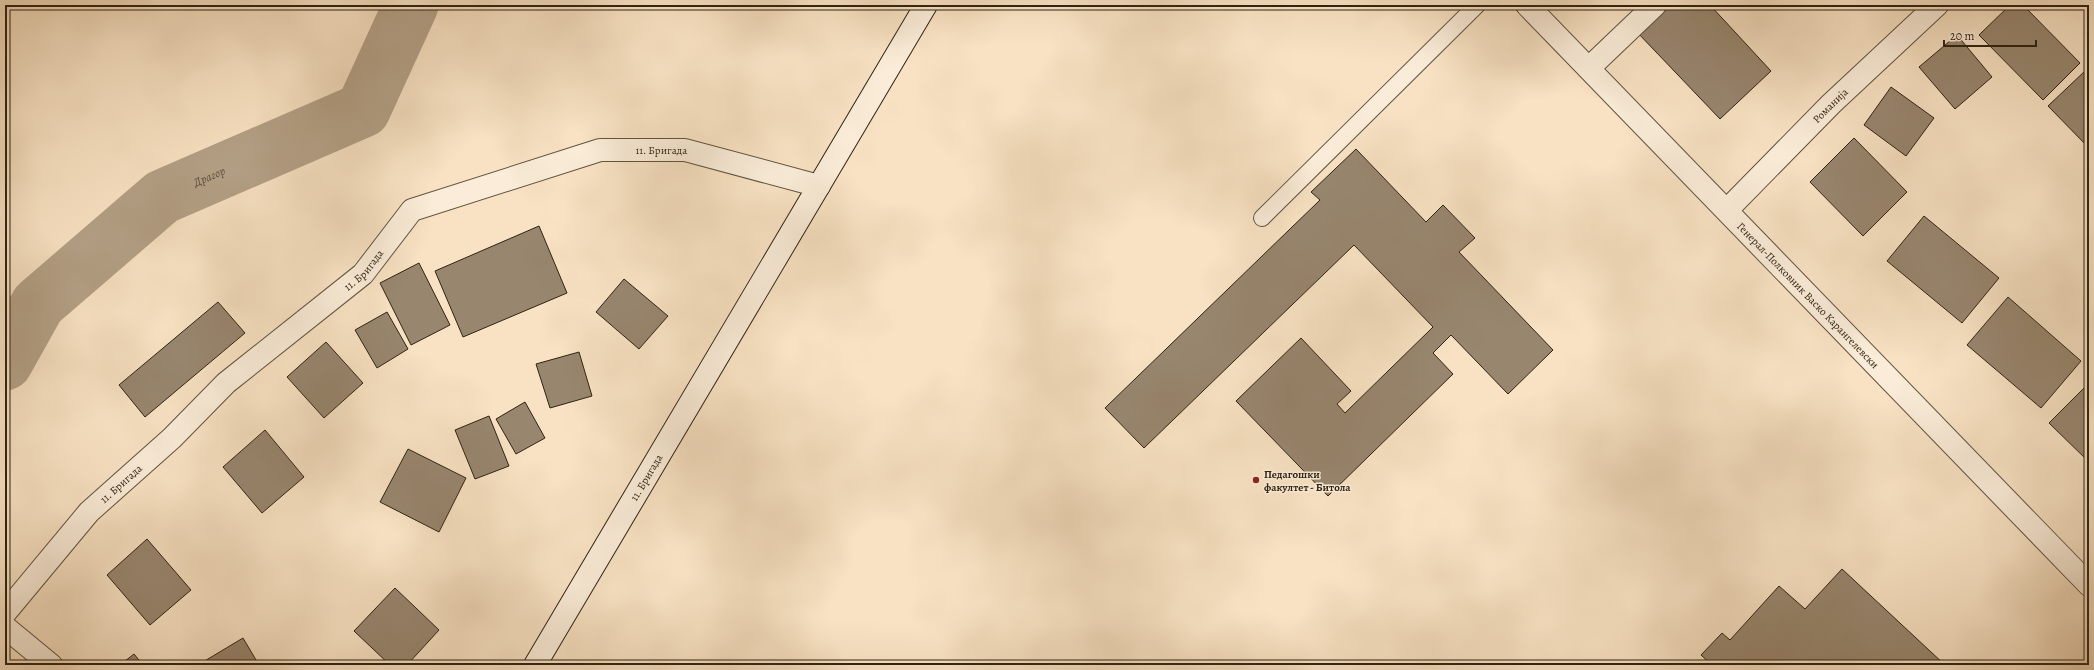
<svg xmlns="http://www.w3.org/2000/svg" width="2094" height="670" font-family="Alegreya,serif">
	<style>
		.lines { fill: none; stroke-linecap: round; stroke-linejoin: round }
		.river { stroke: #b4a187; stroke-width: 55 }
		.building { fill: #98866f; stroke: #2f2313 }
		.service-casing { stroke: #61533f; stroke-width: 18 }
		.minor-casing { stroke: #61533f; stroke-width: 24 }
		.tertiary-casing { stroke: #61533f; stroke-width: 24 }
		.secondary-casing { stroke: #2f2313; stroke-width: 24 }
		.service { stroke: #faecd8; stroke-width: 16 }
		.minor { stroke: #faecd8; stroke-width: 22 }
		.tertiary { stroke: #faecd8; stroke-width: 22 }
		.secondary { stroke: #faecd8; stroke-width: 22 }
		.poi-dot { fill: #8f2418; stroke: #faecd8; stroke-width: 1.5 }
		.labels { text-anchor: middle; stroke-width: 3; stroke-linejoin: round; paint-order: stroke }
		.street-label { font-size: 11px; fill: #2f2313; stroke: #faecd8 }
		.poi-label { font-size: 11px; font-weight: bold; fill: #2f2313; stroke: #faecd8; text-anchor: start }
		.water-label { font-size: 12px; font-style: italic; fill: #5e4f3c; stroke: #faecd8 }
	</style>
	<rect width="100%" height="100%" fill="#f8e2c3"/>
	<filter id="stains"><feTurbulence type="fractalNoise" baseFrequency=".005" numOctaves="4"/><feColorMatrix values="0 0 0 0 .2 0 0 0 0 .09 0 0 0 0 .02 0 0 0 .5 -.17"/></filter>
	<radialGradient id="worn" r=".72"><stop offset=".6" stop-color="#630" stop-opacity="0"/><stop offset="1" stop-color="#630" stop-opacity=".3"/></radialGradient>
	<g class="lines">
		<path class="river" id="s1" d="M5,363L38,304L162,197L363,110L411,5"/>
	</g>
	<g class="building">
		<polygon points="1662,5 1710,5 1771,71 1720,119 1635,30"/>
		<polygon points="2010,5 2023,5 2080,63 2043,100 1979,35"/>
		<polygon points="1957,35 1992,77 1955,109 1919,67"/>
		<polygon points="2086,70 2089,73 2089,148 2048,106"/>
		<polygon points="1891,87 1934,118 1906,156 1864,125"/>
		<polygon points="1854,138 1907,192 1863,236 1810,182"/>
		<polygon points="1356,149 1426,222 1443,205 1475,238 1459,252 1553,350 1508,394 1451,335 1433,353 1453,374 1328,496 1236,401 1301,338 1351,391 1337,404 1345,413 1433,327 1354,245 1144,448 1105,408 1320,200 1311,192"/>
		<polygon points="1924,216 1999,278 1962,323 1887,261"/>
		<polygon points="539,226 567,293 463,337 435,271"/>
		<polygon points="419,263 450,325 411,345 380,283"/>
		<polygon points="624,279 668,316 639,349 596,312"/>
		<polygon points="2008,297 2081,361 2041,408 1967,345"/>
		<polygon points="218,302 245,333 145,417 119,385"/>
		<polygon points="387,312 408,349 377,368 355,330"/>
		<polygon points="326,342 363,383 324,418 287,377"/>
		<polygon points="579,352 592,396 550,408 536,364"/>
		<polygon points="2089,383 2089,462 2049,423"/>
		<polygon points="525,402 545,438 516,454 496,419"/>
		<polygon points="489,416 509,466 475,479 455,430"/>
		<polygon points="265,430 304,477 262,513 223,467"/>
		<polygon points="408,449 466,478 439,532 380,502"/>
		<polygon points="147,539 191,590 150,625 107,575"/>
		<polygon points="1842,569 1945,665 1712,665 1701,655 1722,633 1730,640 1779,586 1805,609"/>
		<polygon points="395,588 439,630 407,665 390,665 354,631"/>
		<polygon points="243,638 259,665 198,665"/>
		<polygon points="134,654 143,665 120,665"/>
	</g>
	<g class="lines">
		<defs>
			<polyline id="service" points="1262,218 1477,5"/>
			<g id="minor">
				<polyline points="1589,68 1655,5"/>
				<path id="s2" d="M1727,210L1831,104L1937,5"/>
				<path id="s3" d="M5,613L89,512L172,438L226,383L363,274L412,210L600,150H685L819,186"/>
				<polyline points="5,627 51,665"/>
			</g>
			<g id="tertiary">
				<path id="s4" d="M1527,5L2089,585"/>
			</g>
			<g id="secondary">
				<path id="s5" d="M535,665L926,5"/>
			</g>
		</defs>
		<use href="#service" class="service-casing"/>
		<use href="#minor" class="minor-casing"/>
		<use href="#tertiary" class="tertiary-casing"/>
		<use href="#secondary" class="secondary-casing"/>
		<use href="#service" class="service"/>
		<use href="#minor" class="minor"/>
		<use href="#tertiary" class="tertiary"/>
		<use href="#secondary" class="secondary"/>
	</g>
	<circle class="poi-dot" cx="1256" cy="480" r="4"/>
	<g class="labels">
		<g class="street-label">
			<text dy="4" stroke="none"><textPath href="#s2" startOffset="147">Романија</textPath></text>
			<text dy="4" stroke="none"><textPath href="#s3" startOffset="834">11. Бригада</textPath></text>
			<text dy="4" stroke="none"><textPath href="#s3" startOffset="498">11. Бригада</textPath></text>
			<text dy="4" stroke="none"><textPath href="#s4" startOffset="404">Генерал-Полковник Васко Карангелевски</textPath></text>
			<text dy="4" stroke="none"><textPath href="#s5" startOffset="218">11. Бригада</textPath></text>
			<text dy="4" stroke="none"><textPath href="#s3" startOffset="174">11. Бригада</textPath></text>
		</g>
		<g class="poi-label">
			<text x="1264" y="478">Педагошки<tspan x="1264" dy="13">факултет - Битола</tspan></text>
		</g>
		<g class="water-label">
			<text dy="4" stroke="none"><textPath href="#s1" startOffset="283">Драгор</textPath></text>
		</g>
	</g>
	<rect width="2094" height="670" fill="none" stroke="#f8e2c3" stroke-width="20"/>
	<rect x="6" y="6" width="2082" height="658" fill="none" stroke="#2f2313" stroke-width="2"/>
	<rect x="10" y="10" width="2074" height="650" fill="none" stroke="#2f2313"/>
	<path d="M1944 40v6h92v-6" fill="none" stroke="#2f2313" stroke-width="2"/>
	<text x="1950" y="40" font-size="12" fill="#2f2313" stroke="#faecd8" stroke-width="3" paint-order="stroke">20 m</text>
	<rect width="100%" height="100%" filter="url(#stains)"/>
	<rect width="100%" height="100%" fill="url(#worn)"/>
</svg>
